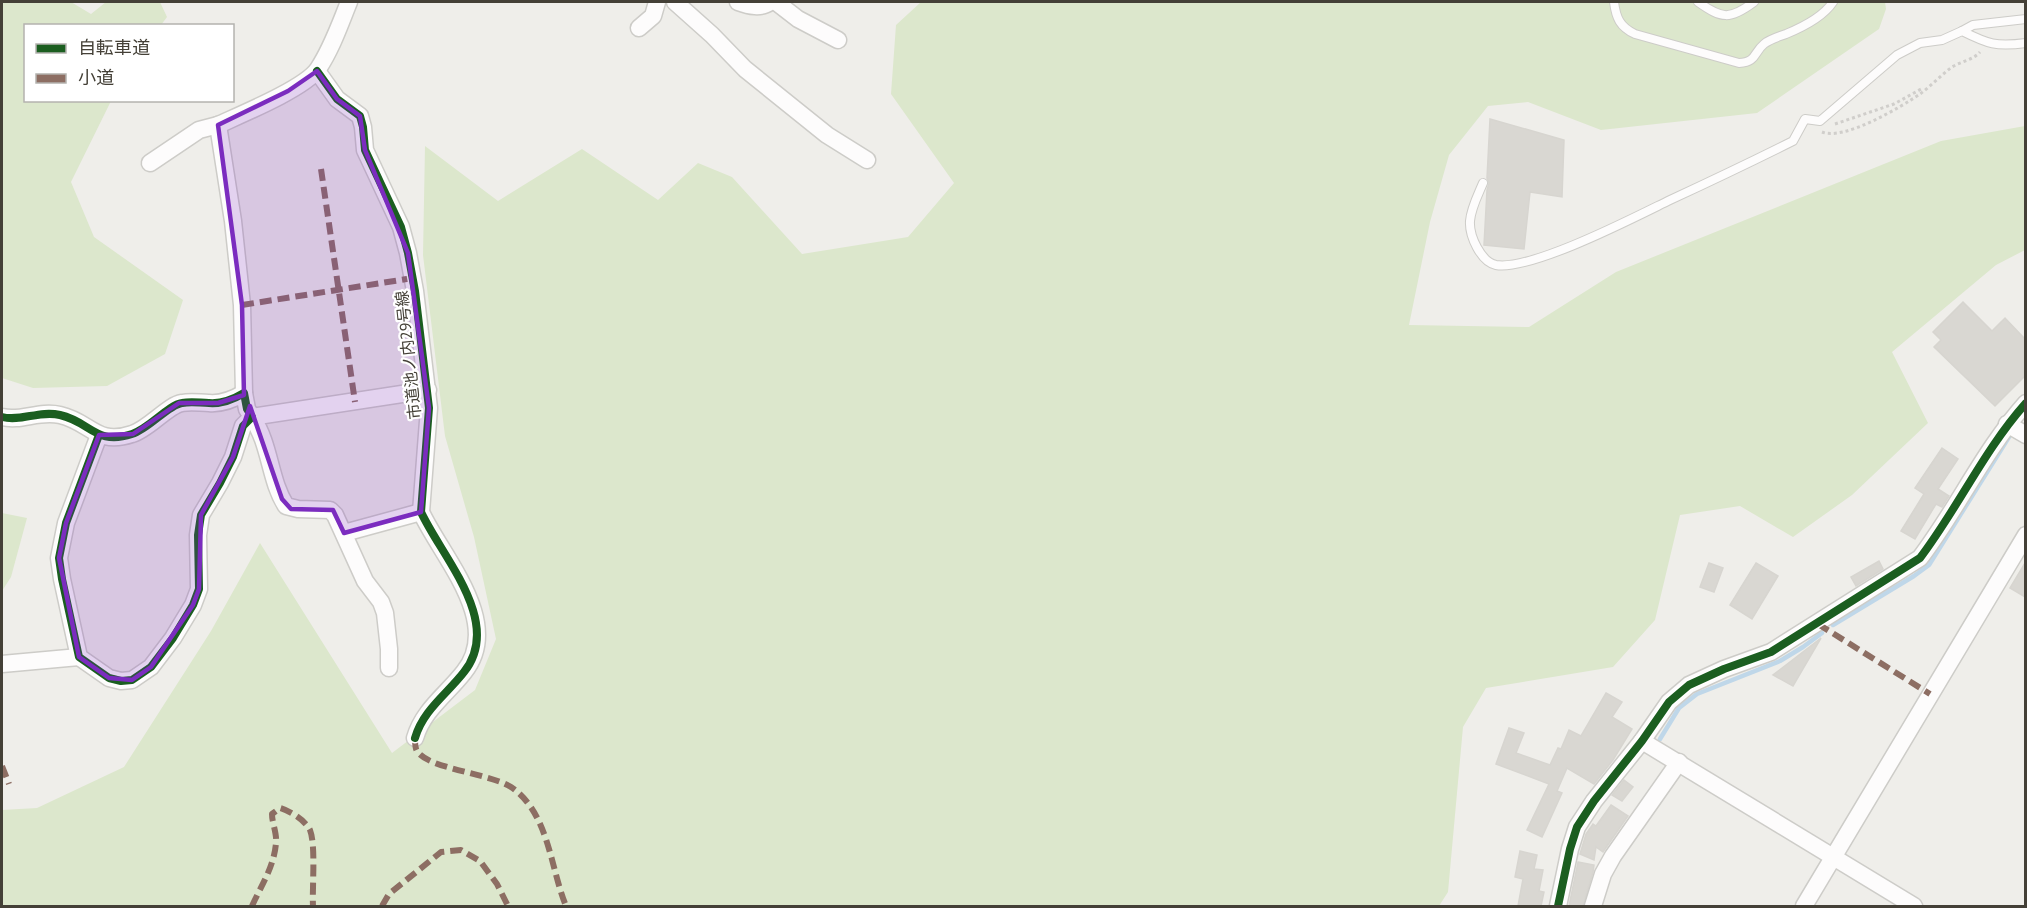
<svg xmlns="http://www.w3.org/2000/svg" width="2027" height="908" font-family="'PT Sans','Noto Sans JP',sans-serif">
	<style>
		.green { fill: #dce7cc }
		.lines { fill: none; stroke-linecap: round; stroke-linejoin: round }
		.stream { stroke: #bfd7e9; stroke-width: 4.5 }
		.building { fill: #d9d7d2; stroke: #d7d5d0; stroke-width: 1.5 }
		.lane-casing { stroke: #cdccc8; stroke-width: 10 }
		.street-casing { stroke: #cdccc8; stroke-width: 19 }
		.path { stroke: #d0cecb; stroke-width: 3; stroke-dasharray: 3 3; stroke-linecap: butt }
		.lane { stroke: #fdfcfc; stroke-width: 8 }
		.street { stroke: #fdfcfc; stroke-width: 16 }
		.quiet { stroke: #8d6e63; stroke-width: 6; stroke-dasharray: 12 6; stroke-linecap: butt }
		.cycleway-casing { stroke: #fff; stroke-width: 11 }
		.cycleway { stroke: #1b5e20; stroke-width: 8 }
		.marked { fill: #7b2cbf; fill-opacity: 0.2; stroke: #7b2cbf; stroke-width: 4.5; stroke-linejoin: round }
		.labels { text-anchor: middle; stroke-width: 4.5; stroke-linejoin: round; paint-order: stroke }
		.street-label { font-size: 16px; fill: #444037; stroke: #fff }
	</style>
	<rect width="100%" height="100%" fill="#efeeea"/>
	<g class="green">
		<polygon points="2,2 71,2 91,14 106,2 160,2 167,17 161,25 26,26 26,100 111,101 71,182 94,237 183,300 165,354 107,386 33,388 2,378"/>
		<polygon points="921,2 1885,2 1886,9 1879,29 1757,113 1601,130 1528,102 1488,106 1449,155 1430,222 1409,325 1529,327 1616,272 1941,141 2025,126 2025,250 1996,265 1892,352 1928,423 1852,495 1793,537 1740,506 1680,515 1655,620 1613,667 1486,688 1463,727 1448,892 1439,906 2,906 2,810 37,808 124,767 211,631 260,543 392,753 475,690 496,639 474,537 445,436 423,255 425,146 498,201 582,149 658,200 698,163 732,177 802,254 908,237 954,183 891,94 896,25"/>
		<polygon points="2,513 27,518 11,577 2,591"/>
	</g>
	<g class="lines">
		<g class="stream">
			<polyline points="1833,625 1914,576 1929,565 2009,437"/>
			<polyline points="1660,739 1679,708 1697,694 1780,661 1803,647 1822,633"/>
		</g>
	</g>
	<g class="building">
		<polygon points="1490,119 1564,140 1562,197 1530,192 1524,249 1484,245 1487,190 1489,183 1487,178"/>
		<polygon points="1963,302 1992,331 2005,318 2025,339 2025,376 1995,406 1934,347 1941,340 1933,332"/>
		<polygon points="1942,448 1958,459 1938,489 1949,496 1942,507 1936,504 1915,539 1901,531 1924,494 1915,488"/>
		<polygon points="1879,561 1883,569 1856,586 1851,577"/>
		<polygon points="1709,563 1723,568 1714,592 1700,587"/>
		<polygon points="1756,563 1778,576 1752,619 1730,605"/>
		<polygon points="2025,563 2025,597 2010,588"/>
		<polygon points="1821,638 1793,686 1773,675"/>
		<polygon points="1606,693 1622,702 1612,717 1632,729 1613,760 1594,784 1567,768 1557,791 1562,793 1542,837 1527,830 1549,784 1496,764 1509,728 1524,733 1516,753 1550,765 1558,748 1561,749 1569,730 1581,736"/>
		<polygon points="1624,780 1633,787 1622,801 1612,795"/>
		<polygon points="1611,805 1628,816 1603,852 1596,847 1594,860 1580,854 1586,834 1593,824 1596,826"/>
		<polygon points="1520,851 1537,855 1534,869 1543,870 1539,891 1544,892 1541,906 1518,906 1523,879 1515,877"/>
		<polygon points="1578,862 1594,865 1593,872 1583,906 1569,906"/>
	</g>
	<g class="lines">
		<defs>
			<g id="lane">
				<path d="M1614,2C1616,18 1620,27 1635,34L1739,63C1757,62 1753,53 1764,44C1770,39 1778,37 1786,34C1803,27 1823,17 1833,2"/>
				<path d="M1698,2C1722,19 1730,20 1754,2"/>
				<polyline points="1962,31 1973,25 2026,19"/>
				<path d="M1483,183C1478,195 1471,208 1470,221C1469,236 1481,262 1496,265C1531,271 1635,217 1670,200C1711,181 1753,161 1793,141L1805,119L1820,121L1897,55L1920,43L1942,40L1962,31C1988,44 1996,47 2026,43"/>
			</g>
			<g id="street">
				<polyline points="675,2 712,35 745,69 827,135 867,160"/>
				<path d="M738,2C749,6 761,9 770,2"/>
				<polyline points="776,2 798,19 838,40"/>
				<polyline points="639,28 653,16 657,2"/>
				<path d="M317,71L337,99L360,116L363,127L365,150L401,227L408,253L415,291L429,408L421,512C441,556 504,622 464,672C447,694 423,710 415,738"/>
				<polyline points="150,163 199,130 218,125"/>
				<path d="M244,393L242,305L233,221L218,125C242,114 305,88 318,69C332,48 340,24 349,2"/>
				<path d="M2,417C21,422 39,410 60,415C91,422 96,446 132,434C149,429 168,405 182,403C192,401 200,403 209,403C221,404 234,399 244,393L247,409L252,417L243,426L233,457L220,483L201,515L198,535L199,589L193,605L173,638L151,667L132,680L121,681L109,678L79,657L62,579L59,558L66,523L99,435"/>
				<polyline points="2007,424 2026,435"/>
				<polyline points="344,533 421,512"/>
				<polyline points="2,664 79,657"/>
				<path d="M389,668V649L385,613L381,602L365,581L335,515L330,510L298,509L286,506C269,479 271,446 252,417L428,390"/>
				<polyline points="1642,741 1914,906"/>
				<path d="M1558,906L1570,849L1577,827L1594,801L1642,741L1669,702L1689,685L1724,669L1771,652L1920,558C1958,508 1984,450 2026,403"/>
				<polyline points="1593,906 1603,874 1613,856 1679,762"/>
				<polyline points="1804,906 2026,535"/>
			</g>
		</defs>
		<use href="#lane" class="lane-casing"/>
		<use href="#street" class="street-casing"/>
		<g class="path">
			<polyline points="1835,124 1894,104 1923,88"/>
			<path d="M1822,132C1844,141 1901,107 1920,94C1931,86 1941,75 1952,67C1962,61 1973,60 1980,52"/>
		</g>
		<use href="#lane" class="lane"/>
		<use href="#street" class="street"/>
		<g class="quiet">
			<polyline points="321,169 355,402"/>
			<polyline points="242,305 413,278"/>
			<polyline points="1818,624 1930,694"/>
			<path d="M415,738C415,742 415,748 417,751C428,769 489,773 511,787C549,813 550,867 566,906"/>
			<polyline points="2,766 9,784"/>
			<path d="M252,906C261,886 274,867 276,843C277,833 272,823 272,814L280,808C290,811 305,820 310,830C316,845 312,889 313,906"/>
			<polyline points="382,906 389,894 441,852 461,850 480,861 497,884 508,906"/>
		</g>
		<defs>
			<g id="cycleway">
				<path d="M317,71L337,99L360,116L363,127L365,150L401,227L408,253L415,291L429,408L421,512C441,556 504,622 464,672C447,694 423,710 415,738"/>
				<path d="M2,417C21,422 39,410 60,415C91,422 96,446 132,434C149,429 168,405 182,403C192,401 200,403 209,403C221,404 234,399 244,393L247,409L252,417L243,426L233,457L220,483L201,515L198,535L199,589L193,605L173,638L151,667L132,680L121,681L109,678L79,657L62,579L59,558L66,523L99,435"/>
				<path d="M1558,906L1570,849L1577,827L1594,801L1642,741L1669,702L1689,685L1724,669L1771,652L1920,558C1958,508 1984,450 2026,403"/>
			</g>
		</defs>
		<use href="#cycleway" class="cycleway-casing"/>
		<use href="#cycleway" class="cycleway"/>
	</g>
	<path class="marked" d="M317,71L337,99L360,116L365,150L408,253L429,408L421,512L344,533L333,510L291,509L282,499L250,406L233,457L201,515L199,589L193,605L151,667L132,680L109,678L79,657L59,558L66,523L99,435L133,434L179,403H218L244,395L242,305L218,125L288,91Z"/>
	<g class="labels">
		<g class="street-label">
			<text transform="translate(408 355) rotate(-96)" y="6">市道池ノ内29号線</text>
		</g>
	</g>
	<rect width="2027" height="908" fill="none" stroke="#444037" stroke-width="6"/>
	<rect x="24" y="24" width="210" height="78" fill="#ffffff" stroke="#b4b3af" stroke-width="1.5"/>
	<rect x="36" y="44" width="30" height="9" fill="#1b5e20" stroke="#b4b3af" stroke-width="1.5"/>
	<text x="78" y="54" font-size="18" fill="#444037">自転車道</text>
	<rect x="36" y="74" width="30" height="9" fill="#8d6e63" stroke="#b4b3af" stroke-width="1.5"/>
	<text x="78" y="84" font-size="18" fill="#444037">小道</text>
</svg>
